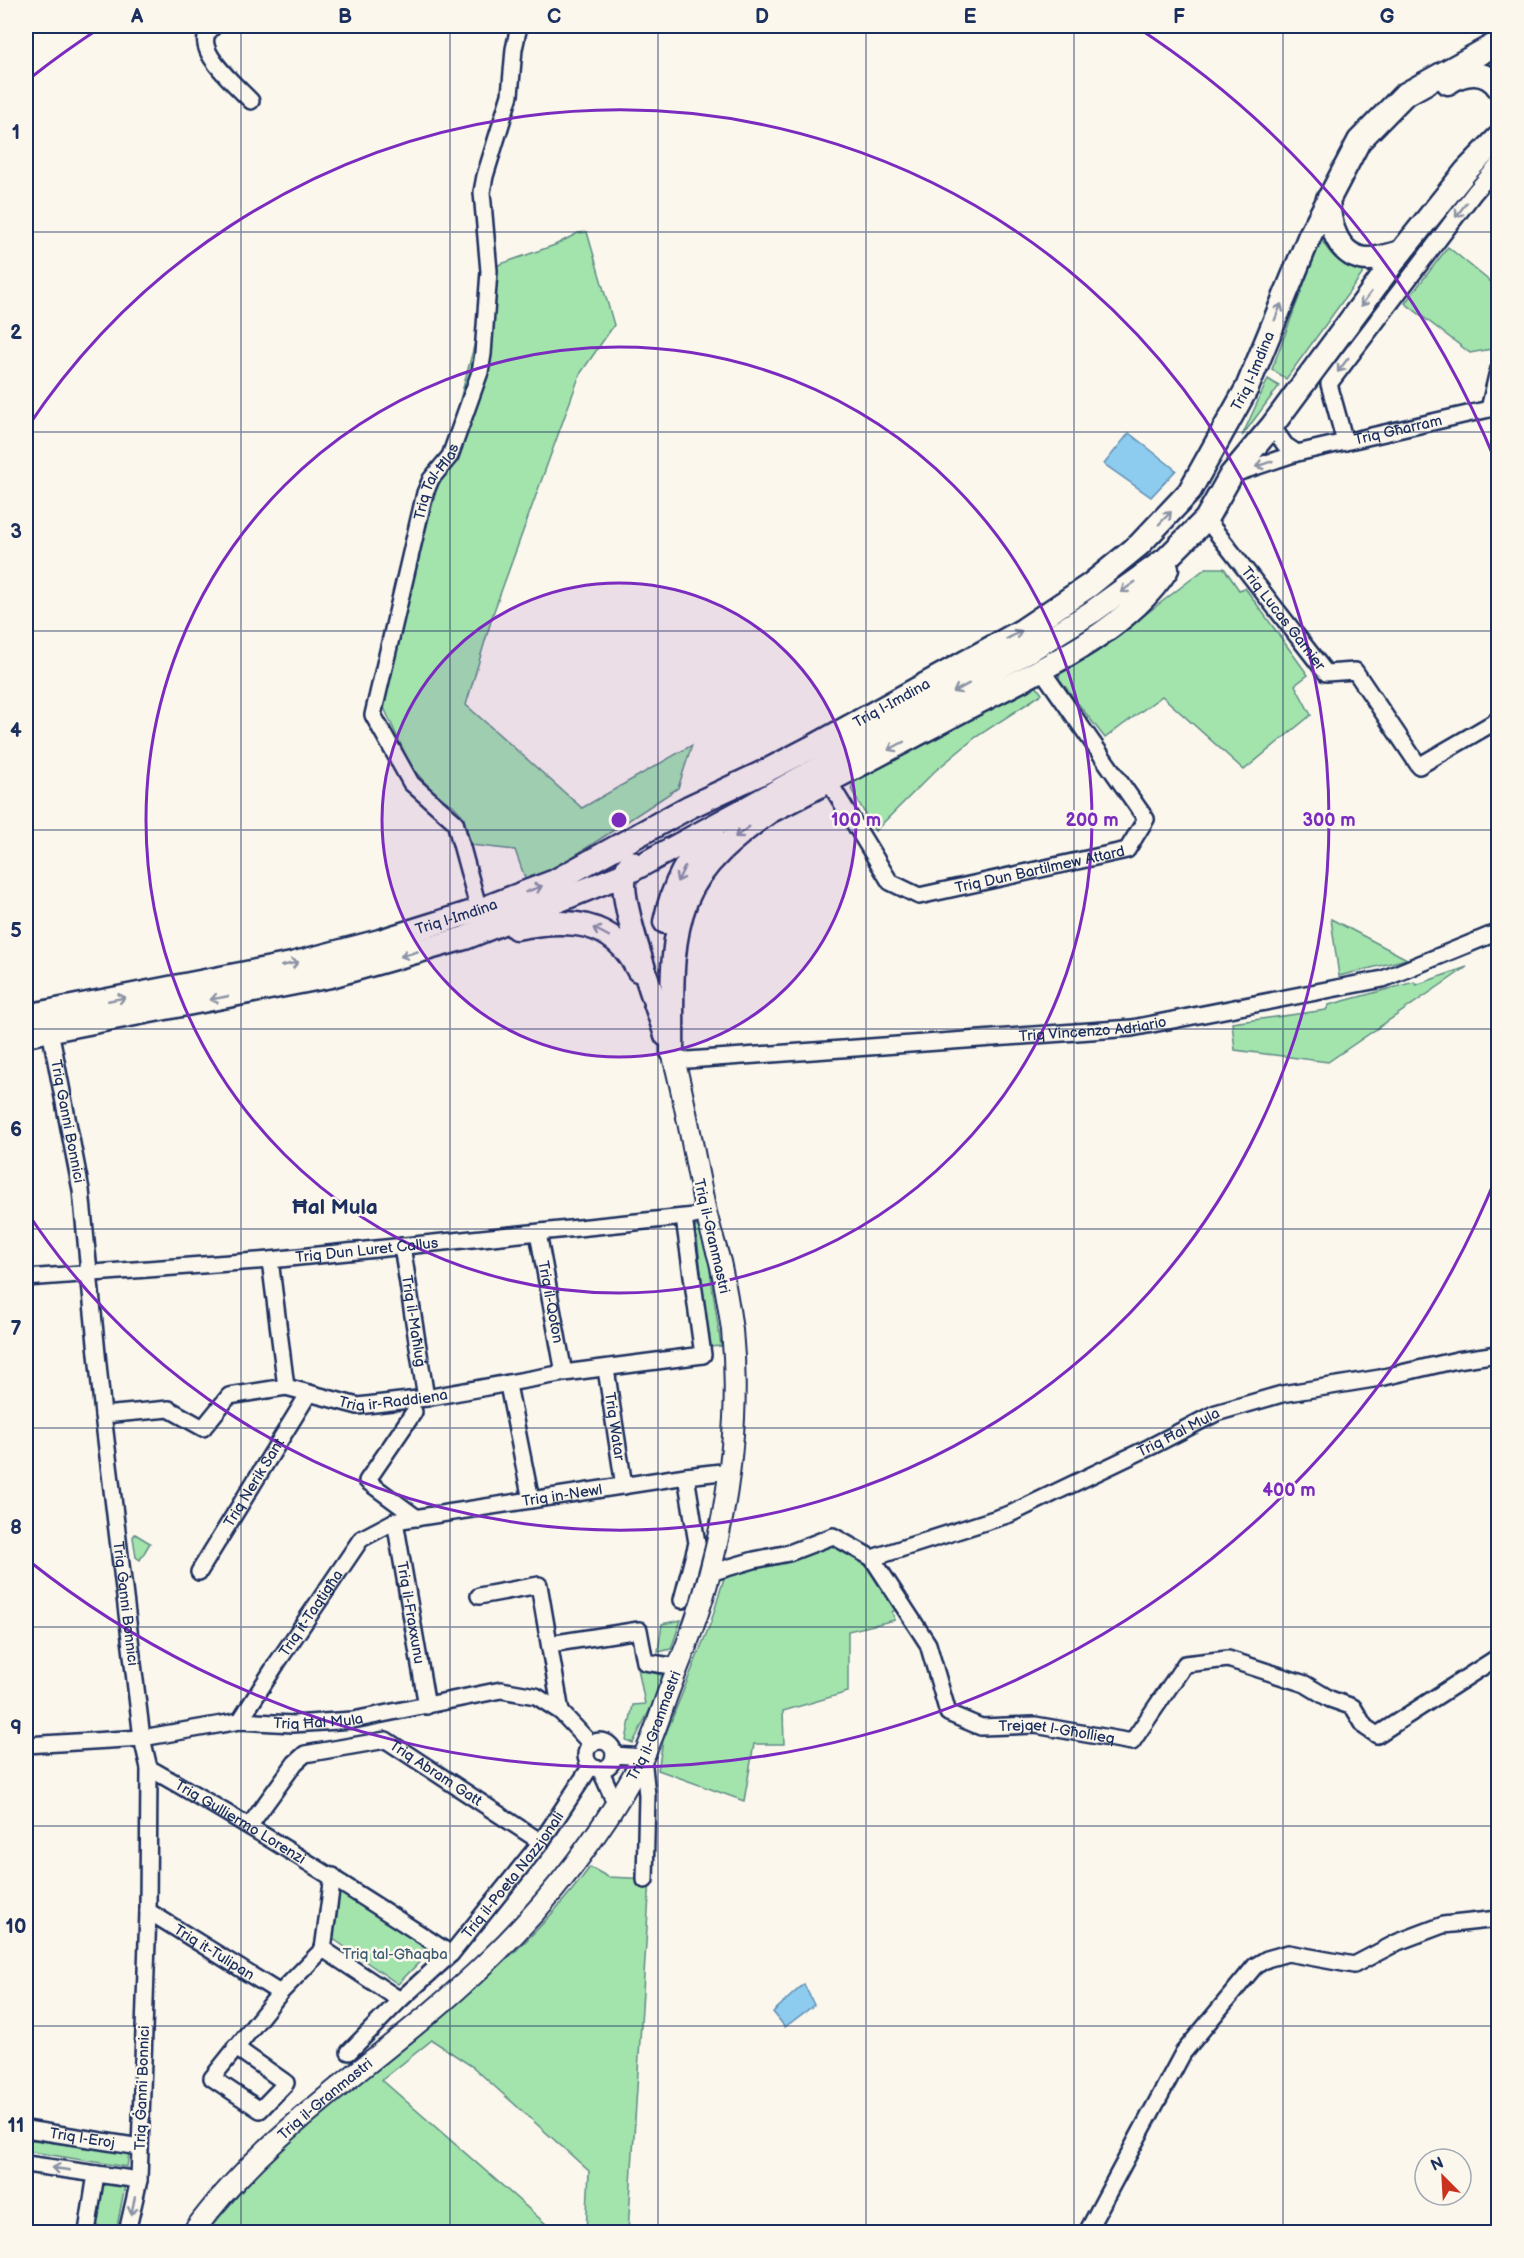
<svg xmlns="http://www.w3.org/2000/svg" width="1524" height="2258" font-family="'Balsamiq Sans',sans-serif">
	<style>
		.green { fill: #a3e4ad; stroke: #5f8a86; stroke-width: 1.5 }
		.water { fill: #8dccee; stroke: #5f8db4; stroke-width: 1.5 }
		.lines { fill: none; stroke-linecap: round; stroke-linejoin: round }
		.minor-casing { stroke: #1b2f5e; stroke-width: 20 }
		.major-casing { stroke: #1b2f5e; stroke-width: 24 }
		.highway-casing { stroke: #1b2f5e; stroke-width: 27 }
		.minor { stroke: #fbf7ec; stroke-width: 15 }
		.major { stroke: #fbf7ec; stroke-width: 20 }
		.highway { stroke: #fbf7ec; stroke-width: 22 }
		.oneway { stroke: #8b93a5 }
		.grid { fill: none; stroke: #1b2f5e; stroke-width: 1.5; stroke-opacity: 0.55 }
		.ring { fill: none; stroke: #7b2cbf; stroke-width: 3 }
		.labels { text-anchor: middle; stroke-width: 5; stroke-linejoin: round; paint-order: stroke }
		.street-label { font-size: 15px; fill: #1b2f5e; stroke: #fbf7ec }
		.park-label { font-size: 15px; fill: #3d5c72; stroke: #fbf7ec }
		.district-label { font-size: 21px; font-weight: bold; fill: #1b2f5e; stroke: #fbf7ec }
		.centre { fill: #7b2cbf; stroke: #fbf7ec; stroke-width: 3 }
		.ring-label { font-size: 18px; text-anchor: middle; font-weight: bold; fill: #7b2cbf; stroke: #fbf7ec; stroke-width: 5; stroke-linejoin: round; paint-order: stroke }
		.neatline { fill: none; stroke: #1b2f5e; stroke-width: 2 }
		.grid-label { font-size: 20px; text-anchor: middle; font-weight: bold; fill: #1b2f5e }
	</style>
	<rect width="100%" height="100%" fill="#fbf7ec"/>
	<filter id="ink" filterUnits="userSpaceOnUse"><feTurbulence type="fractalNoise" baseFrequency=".0167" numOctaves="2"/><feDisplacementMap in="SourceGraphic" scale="12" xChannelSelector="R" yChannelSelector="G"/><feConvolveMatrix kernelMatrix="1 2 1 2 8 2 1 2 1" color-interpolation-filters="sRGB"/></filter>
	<g filter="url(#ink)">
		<g class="green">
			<polygon points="587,232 614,325 580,374 494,611 466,705 582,808 692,745 678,788 556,868 526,881 515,850 471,845 463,816 453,805 436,796 410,765 381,701 495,266 555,245 578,233"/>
			<path d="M1321,239C1332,258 1344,268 1366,269L1286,379L1272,369Z"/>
			<polygon points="1448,247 1498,288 1498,314 1491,349 1470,353 1405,303"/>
			<polygon points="1268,379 1279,386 1242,436"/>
			<polygon points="1206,568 1224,568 1239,590 1245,588 1308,675 1295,685 1311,715 1244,770 1162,696 1105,738 1059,679 1061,667 1146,614"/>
			<polygon points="1026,684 1036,686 1042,694 976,737 935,771 875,831 851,789 855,779"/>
			<polygon points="1331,919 1407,959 1339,976"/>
			<polygon points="1467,967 1328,1062 1235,1050 1232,1023 1326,1010 1329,1005 1414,982 1416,985"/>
			<polygon points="700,1225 704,1230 721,1346 709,1347 697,1236 693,1232 694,1228"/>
			<polygon points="135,1534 150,1543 140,1560 136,1557 133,1537"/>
			<path d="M823,1544C860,1546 881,1581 900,1607L892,1612L895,1620L848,1631V1692L783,1711L784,1744H754L744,1801L658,1770L663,1741L711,1622L724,1578L755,1563Z"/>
			<polygon points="681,1620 671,1649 658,1652 662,1624"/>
			<polygon points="638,1668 661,1675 663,1683 633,1743 626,1740 633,1705 645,1704"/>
			<path d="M590,1867L608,1877L650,1879L628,2232H586L589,2171L473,2067L432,2040L382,2080L555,2232H207C238,2195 269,2158 306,2126C404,2041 512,1973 590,1867Z"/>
			<polygon points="340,1891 430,1951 398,1984 332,1938"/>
			<polygon points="26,2139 129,2153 127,2167 26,2151"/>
			<polygon points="102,2181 125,2185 116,2232 93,2232"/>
		</g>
		<g class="water">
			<polygon points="1129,433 1176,470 1151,497 1104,464"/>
			<polygon points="804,1984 814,2005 785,2027 773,2012"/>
		</g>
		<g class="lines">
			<defs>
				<g id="minor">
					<path d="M214,26C211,29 207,33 206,37C201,57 239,88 251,101"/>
					<polyline points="1489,409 1498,371"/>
					<polyline points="1272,426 1285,445 1297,453"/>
					<polyline points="1345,442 1329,384 1474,193 1498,165"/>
					<path id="s1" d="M1234,474L1297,453L1498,407"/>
					<path id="s2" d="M1206,519L1326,673L1355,671L1419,766L1498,720"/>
					<path id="s3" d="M829,782L890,882L919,896L1127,850L1146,819L1041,669"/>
					<path id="s4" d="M479,910L455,822L411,783L373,715L425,493L431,479L450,456L480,372L483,354L489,271L482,192L485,176L510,95L514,49L519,26"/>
					<path id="s5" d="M50,1030L81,1190L103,1415L142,1738L149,1768L148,1911L139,2180L127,2232"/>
					<path id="s6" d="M674,1061L1132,1028L1383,979L1498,932"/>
					<path id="s7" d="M538,1233L564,1373"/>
					<path id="s8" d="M402,1246L426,1398"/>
					<polyline points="270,1260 286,1387"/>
					<path id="s9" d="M26,1278L270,1260L694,1216"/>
					<path id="s10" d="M606,1369L624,1486"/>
					<polyline points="508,1385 531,1500"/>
					<polyline points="414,1412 367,1481 417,1518"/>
					<path id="s11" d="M103,1415L169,1409L203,1428L229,1396L286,1387L358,1406L426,1398L564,1373L703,1355L684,1218"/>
					<path id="s12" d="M395,1521L427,1706"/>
					<path id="s13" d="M872,1558L1010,1514L1150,1447L1216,1413L1282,1394L1380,1378L1457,1360L1498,1354"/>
					<path id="s14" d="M199,1572L309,1393"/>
					<path id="s15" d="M710,1573L754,1560L789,1553L833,1536L872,1558L928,1644L948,1713L981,1727L1035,1725L1132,1742L1185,1664L1228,1659L1305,1684L1330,1699L1353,1707L1365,1727L1377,1735L1498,1657"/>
					<polyline points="479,1596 539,1585 561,1712"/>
					<polyline points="682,1600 697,1543 686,1476"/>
					<polyline points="550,1644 639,1630 645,1662 678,1667"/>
					<path id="s16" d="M240,1721L277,1663L361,1539L395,1521L686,1476L730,1471"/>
					<circle cx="600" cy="1755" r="14"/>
					<path id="s17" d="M26,1745L142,1738L240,1721L293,1724L353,1720L501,1690L536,1696L561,1712L591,1744"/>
					<polyline points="614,1755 643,1757 647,1795 645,1880"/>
					<path id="s18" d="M149,1768C252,1826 352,1889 451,1954"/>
					<polyline points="600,1769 616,1805"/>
					<path id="s19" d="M250,1825L295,1763L305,1754L386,1740L541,1842"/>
					<path id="s20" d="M148,1911L280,1993"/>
					<polyline points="323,1949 400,2000"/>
					<polyline points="235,2047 286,2083 260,2110 212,2078 280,1993 323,1949 333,1876"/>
					<path id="s21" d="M349,2052L400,2000L451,1954L541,1842L591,1766"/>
					<path id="s22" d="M26,2129L140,2147"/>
					<polyline points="26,2164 139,2180"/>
					<polyline points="87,2232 96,2174"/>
					<polyline points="1087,2232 1183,2053 1255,1966 1267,1959 1288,1953 1354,1965 1398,1942 1443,1925 1498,1919"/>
				</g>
				<g id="major">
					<path id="s23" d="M193,2232C273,2122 393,2054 489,1960C549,1902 601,1835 641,1761C653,1740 660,1714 669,1690C684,1652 700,1612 710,1572C730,1496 740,1409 732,1330C729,1308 725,1284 720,1262C715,1244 709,1226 705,1208C694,1156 686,1103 672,1052"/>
				</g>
				<g id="highway">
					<path d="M1448,83C1465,71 1486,70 1498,87"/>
					<path d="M1328,199C1329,223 1337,258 1368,259C1379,259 1390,255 1401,252"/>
					<path d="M631,862C628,866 626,870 625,875C618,902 656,1004 666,1035"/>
					<path d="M665,922C672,888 686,857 712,834"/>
					<path d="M516,928C565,918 613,918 638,970"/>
					<path id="s24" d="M26,1016L292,964L380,941L479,910L555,881L689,807L766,771L816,745L1023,630L1090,585L1139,545L1189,492L1247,388L1310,235L1359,141L1404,95L1498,43"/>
					<polyline points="26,1035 331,976 465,938 625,874 745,809 1032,649 1092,612 1166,559 1206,519 1231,475 1272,426 1401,252 1466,171 1498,138"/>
					<path d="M672,1052C673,1004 668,947 686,901C701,863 737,835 769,812C834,779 899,744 963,710C1031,674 1125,635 1167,569"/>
				</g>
			</defs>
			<use href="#minor" class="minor-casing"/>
			<use href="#major" class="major-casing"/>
			<use href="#highway" class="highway-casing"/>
			<use href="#minor" class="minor"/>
			<use href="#major" class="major"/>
			<use href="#highway" class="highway"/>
		</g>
		<defs><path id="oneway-shaft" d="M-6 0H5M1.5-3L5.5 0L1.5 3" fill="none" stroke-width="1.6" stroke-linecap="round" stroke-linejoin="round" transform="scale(1.5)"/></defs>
		<g class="oneway">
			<use href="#oneway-shaft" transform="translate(1461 210) rotate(127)"/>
			<use href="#oneway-shaft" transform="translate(1366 299) rotate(127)"/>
			<use href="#oneway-shaft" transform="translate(1278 312) rotate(-68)"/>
			<use href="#oneway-shaft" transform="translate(1343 365) rotate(127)"/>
			<use href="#oneway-shaft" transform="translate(1264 464) rotate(161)"/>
			<use href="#oneway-shaft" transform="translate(1165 518) rotate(-46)"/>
			<use href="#oneway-shaft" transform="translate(1128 587) rotate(145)"/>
			<use href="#oneway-shaft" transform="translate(1014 635) rotate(-29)"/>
			<use href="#oneway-shaft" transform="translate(961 688) rotate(151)"/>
			<use href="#oneway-shaft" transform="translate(896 746) rotate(152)"/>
			<use href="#oneway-shaft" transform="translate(742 832) rotate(144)"/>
			<use href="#oneway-shaft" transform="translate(681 874) rotate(117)"/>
			<use href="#oneway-shaft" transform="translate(534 889) rotate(-21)"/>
			<use href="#oneway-shaft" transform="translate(601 932) rotate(-152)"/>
			<use href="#oneway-shaft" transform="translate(409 954) rotate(164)"/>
			<use href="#oneway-shaft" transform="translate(290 964) rotate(-13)"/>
			<use href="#oneway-shaft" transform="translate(219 998) rotate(169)"/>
			<use href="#oneway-shaft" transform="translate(117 999) rotate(-11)"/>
			<use href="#oneway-shaft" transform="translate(61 2169) rotate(-172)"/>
			<use href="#oneway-shaft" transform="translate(133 2206) rotate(102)"/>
		</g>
	</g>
	<path class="grid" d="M241,26V2232M450,26V2232M658,26V2232M866,26V2232M1074,26V2232M1283,26V2232M26,232H1498M26,432H1498M26,631H1498M26,830H1498M26,1029H1498M26,1229H1498M26,1428H1498M26,1627H1498M26,1826H1498M26,2026H1498"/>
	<circle cx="619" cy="820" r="237" fill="#7b2cbf" fill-opacity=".12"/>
	<g class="ring">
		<circle cx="619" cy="820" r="237"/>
		<circle cx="619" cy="820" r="473"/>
		<path d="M27 428A710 710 0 1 1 27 1212"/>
		<path d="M1497 1175A947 947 0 0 1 29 1561M29 79A947 947 0 0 1 103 26M1135 26A947 947 0 0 1 1497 465"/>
	</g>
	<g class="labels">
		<g class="street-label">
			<text dy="5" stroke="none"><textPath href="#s24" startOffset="1432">Triq l-Imdina</textPath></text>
			<text dy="5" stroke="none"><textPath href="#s1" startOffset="170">Triq Għarram</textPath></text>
			<text dy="5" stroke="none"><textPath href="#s4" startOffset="471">Triq Tal-Ħlas</textPath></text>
			<text dy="5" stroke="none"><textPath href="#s2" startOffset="126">Triq Lucas Garnier</textPath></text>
			<text dy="5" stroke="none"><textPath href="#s24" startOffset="928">Triq l-Imdina</textPath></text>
			<text dy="5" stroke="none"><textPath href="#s3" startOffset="273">Triq Dun Bartilmew Attard</textPath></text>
			<text dy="5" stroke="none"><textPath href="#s24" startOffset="442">Triq l-Imdina</textPath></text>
			<text dy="5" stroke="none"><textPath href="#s6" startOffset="420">Triq Vincenzo Adriario</textPath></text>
			<text dy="5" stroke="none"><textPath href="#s5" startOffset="93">Triq Ġanni Bonnici</textPath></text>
			<text transform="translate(712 1236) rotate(77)" y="5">Triq il-Granmastri</text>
			<text dy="5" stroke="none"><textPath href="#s9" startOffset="342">Triq Dun Luret Callus</textPath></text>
			<text dy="5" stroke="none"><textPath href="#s7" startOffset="70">Triq il-Qoton</textPath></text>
			<text dy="5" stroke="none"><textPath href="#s8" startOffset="76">Triq il-Maħluġ</textPath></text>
			<text dy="5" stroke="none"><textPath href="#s11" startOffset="314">Triq ir-Raddiena</textPath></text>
			<text dy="5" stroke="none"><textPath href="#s10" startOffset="58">Triq Watar</textPath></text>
			<text dy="5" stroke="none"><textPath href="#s13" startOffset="332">Triq Ħal Mula</textPath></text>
			<text dy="5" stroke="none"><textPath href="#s14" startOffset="105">Triq Nerik Sant</textPath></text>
			<text dy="5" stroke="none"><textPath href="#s16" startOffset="426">Triq in-Newl</textPath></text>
			<text dy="5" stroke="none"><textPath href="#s5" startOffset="579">Triq Ġanni Bonnici</textPath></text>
			<text dy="5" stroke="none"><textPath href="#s16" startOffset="129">Triq it-Taqtigħa</textPath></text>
			<text dy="5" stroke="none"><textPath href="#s12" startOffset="93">Triq il-Fraxxunu</textPath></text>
			<text dy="5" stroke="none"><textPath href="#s17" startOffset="294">Triq Ħal Mula</textPath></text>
			<text dy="5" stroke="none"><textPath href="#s23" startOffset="692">Triq il-Granmastri</textPath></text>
			<text dy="5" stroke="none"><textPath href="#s15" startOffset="460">Trejqet l-Għollieq</textPath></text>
			<text dy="5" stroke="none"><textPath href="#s19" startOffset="232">Triq Abram Gatt</textPath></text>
			<text dy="5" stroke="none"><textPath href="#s18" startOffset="106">Triq Gulliermo Lorenzi</textPath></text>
			<text dy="5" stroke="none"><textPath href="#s21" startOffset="242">Triq il-Poeta Nazzjonali</textPath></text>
			<text dy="5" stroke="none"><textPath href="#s20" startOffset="78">Triq it-Tulipan</textPath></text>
			<text transform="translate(142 2088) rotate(-88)" y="5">Triq Ġanni Bonnici</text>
			<text dy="5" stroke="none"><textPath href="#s23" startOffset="188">Triq il-Granmastri</textPath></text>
			<text dy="5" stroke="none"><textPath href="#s22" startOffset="57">Triq l-Eroj</textPath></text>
		</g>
		<g class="park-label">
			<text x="395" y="1959">Triq tal-Għaqba</text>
		</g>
		<g class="district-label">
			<text x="335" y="1214">Ħal Mula</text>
		</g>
	</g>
	<circle cx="619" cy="820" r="9" class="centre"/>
	<g class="ring-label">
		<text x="856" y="826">100 m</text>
		<text x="1092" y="826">200 m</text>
		<text x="1329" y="826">300 m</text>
		<text x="1289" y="1496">400 m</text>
	</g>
	<rect width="1524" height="2258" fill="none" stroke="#fbf7ec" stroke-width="66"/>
	<g transform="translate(1443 2177) rotate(336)"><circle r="28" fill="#fbf7ec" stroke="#a1a7b3" stroke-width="1.5"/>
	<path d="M0-4.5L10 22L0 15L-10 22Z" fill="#c8321e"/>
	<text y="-9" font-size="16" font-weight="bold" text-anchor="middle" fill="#1b2f5e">N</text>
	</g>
	<rect x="33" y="33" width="1458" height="2192" class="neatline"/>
	<g class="grid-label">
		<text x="137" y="23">A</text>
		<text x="345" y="23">B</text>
		<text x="554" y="23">C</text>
		<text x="762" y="23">D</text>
		<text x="970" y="23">E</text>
		<text x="1179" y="23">F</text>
		<text x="1387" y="23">G</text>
		<text x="16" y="139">1</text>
		<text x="16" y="339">2</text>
		<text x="16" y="538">3</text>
		<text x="16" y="737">4</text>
		<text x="16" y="937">5</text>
		<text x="16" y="1136">6</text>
		<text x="16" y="1335">7</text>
		<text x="16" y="1534">8</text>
		<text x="16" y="1734">9</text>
		<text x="16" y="1933">10</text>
		<text x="16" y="2132">11</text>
	</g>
</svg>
